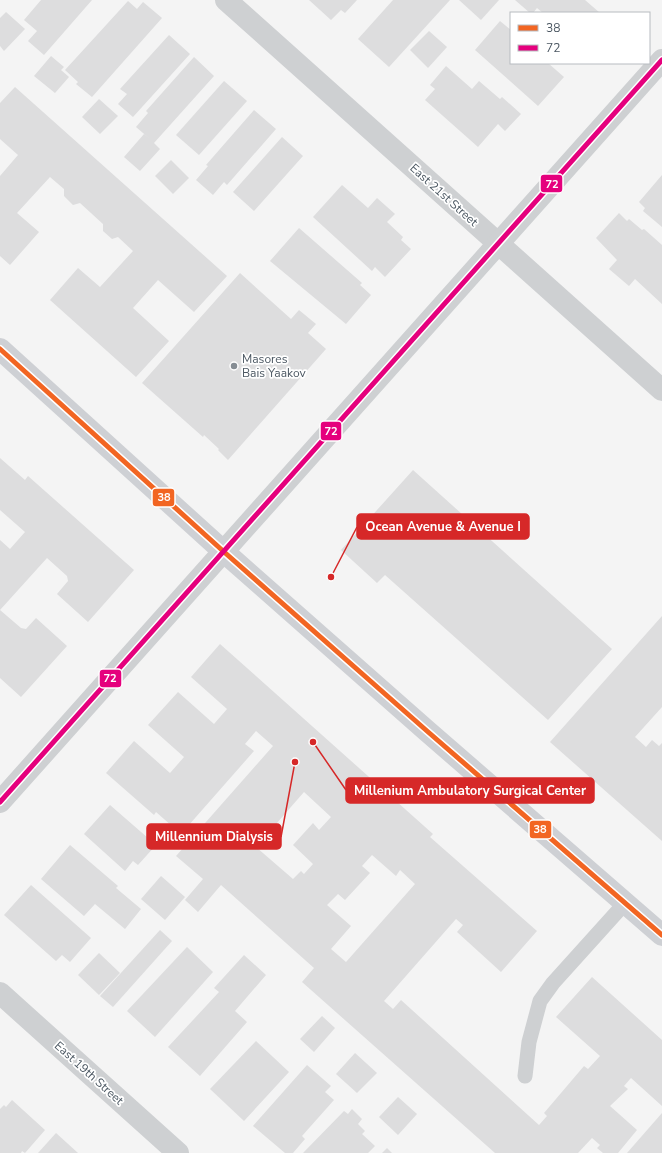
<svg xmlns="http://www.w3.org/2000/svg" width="662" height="1153" font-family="'Nunito Sans',sans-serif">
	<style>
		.building { fill: #ddddde; fill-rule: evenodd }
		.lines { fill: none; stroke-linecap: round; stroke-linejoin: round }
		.lane { stroke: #ced0d2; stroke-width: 15 }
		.street { stroke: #ced0d2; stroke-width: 22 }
		.secondary { stroke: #ced0d4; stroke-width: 22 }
		.bus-1-casing { stroke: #fff; stroke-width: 8 }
		.bus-2-casing { stroke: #fff; stroke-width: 8 }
		.bus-1 { stroke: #f26522; stroke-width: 5 }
		.bus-2 { stroke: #e5007d; stroke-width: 5 }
		.poi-dot { fill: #868d94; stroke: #fff; stroke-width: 1.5 }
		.labels { text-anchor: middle; stroke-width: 3.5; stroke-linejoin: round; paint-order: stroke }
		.street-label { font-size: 12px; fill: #4a5661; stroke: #fff }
		.poi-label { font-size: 12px; fill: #4a5661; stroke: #fff; text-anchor: start }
		.leader { fill: none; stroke: #d62828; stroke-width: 1.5 }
		.callout-dot { fill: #d62828; stroke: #fff; stroke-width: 1.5 }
		.callout { fill: #d62828; stroke: #d62828; stroke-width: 1.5 }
		.callout-label { font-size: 13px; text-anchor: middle; font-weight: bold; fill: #fff }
		.line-badge { stroke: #fff; stroke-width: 1.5 }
		.badge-label { font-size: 11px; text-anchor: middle; font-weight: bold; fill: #fff }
	</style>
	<rect width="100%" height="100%" fill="#f4f4f4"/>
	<g class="building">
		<polygon points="41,0 92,0 44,55 28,41 37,31 24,20"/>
		<polygon points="309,0 357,0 345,13 341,10 331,20"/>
		<polygon points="393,0 450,0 389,67 358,39"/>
		<polygon points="459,0 499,0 481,20"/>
		<polygon points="515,0 585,0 600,13 543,13 537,8 533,13 530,13"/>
		<polygon points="128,1 137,9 143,2 162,18 92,97 76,84 78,82 65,70"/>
		<polygon points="6,12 25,29 4,51 0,46 0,18"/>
		<polygon points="500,21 511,30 511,63 548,63 564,77 538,106 475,50"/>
		<polygon points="429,31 447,47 428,68 410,50"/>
		<polygon points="169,35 190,54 133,117 118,104 127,94 120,89"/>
		<polygon points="51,56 64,67 61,70 69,77 55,93 34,76"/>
		<polygon points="194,57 214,76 154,143 160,149 140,171 124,157 144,134 150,139 136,127 148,113 146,111"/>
		<polygon points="446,66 472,89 479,81 500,99 502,97 521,114 505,131 498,124 478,147 425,100 435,89 430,85"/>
		<polygon points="224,81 247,101 199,155 176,135"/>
		<polygon points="15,87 227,276 194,312 158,280 133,308 169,341 136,377 50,300 78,268 100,287 133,251 118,237 112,239 103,231 103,224 80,203 73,205 64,196 64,189 50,177 17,213 39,232 10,265 0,256 0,176 18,155 0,139 0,103"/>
		<polygon points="99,99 118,116 100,134 82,117"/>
		<polygon points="254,110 276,129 227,185 224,182 213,195 196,180 208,166 206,165"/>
		<polygon points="282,137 303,156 254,211 233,192"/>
		<polygon points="171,160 189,178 173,194 155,176"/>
		<polygon points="662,175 662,227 643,211 645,208 639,202"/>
		<polygon points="342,185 368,208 377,198 395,214 387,222 403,237 401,240 411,249 385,277 375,267 372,271 313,217"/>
		<polygon points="619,213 627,221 629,219 642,230 644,229 662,245 662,304 635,279 629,286 609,269 617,260 596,238"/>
		<polygon points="299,228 362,283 360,285 371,295 346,324 270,261"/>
		<polygon points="240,273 291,319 299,310 316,324 308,333 326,349 228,460 218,450 219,449 204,435 203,437 142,383"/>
		<polygon points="0,458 25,480 28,476 134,570 88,622 57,594 68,581 67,576 47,558 0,610 21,628 26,629 36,618 67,646 21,697 0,678 0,540 10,549 25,532 0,510"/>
		<polygon points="413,470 612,649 548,720 385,575 377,583 341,550"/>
		<polygon points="662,616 662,707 635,737 646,747 652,740 659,746 662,743 662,841 550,742"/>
		<path d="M220,644L433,834L430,837L537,931L501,972L457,932L463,925L456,919L384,1001L393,1009L401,1000L539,1125L547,1116L544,1113L584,1066L588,1069L600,1056L556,1017L592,977L662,1040V1106L631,1078L624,1086L628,1089L610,1106L637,1130L618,1153H603L597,1148L600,1145L592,1138L578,1153H495L302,982L314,968L221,885L198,912L185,900L203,879L176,856L273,746L256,731L245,744L254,751L181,834L156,812L154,815L106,773L134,741L170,773L184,757L148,725L178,692L214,724L227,709L191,677ZM304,792L331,817L319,830L313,823L293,845L313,864L304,874L301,871L293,879L256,847ZM372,855L396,876L400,870L415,884L346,962L331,949L351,926L327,905L338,894L345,900L370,873L362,866Z"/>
		<polygon points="110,805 156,845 138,865 133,861 125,871 84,834"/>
		<polygon points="70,845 118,886 116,888 141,909 125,929 95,904 84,916 41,879"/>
		<polygon points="161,876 185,897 165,920 141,899"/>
		<polygon points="31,885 91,938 70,962 62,955 56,961 4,915"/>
		<polygon points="160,930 172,941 113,1007 100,996"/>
		<polygon points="187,947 213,972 155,1037 127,1011"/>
		<polygon points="99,953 120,973 99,995 78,975"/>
		<polygon points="244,955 266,975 235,1011 247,1022 200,1076 168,1047 219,992 214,988"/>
		<polygon points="322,1016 335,1028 314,1052 300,1039"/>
		<polygon points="256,1041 289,1072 244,1121 210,1089"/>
		<polygon points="355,1053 377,1073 357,1093 336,1074"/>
		<polygon points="307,1065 331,1086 325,1092 334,1100 302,1136 305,1139 293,1153 285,1153 253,1126"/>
		<polygon points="398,1097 417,1114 398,1135 379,1117"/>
		<polygon points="12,1100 45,1130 25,1153 22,1151 21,1153 0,1153 0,1109 4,1105 6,1107"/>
		<polygon points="352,1109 362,1119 358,1124 365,1131 362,1134 375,1146 368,1153 303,1153 344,1111 348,1114"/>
		<polygon points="662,1113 662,1153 627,1153"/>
		<polygon points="56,1133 78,1153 38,1153"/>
		<polygon points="387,1148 392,1153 382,1153"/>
	</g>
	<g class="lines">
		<polyline class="lane" points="525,1076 529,1042 540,1001 553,983 626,902"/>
		<g class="street">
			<polyline points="226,0 662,390"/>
			<polyline points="0,802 662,60"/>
			<polyline points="0,993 178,1153"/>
		</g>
		<polyline class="secondary" points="0,349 223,551 427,731 662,935"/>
		<defs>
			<polyline id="bus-1" points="0,349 223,551 427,731 662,935"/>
			<polyline id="bus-2" points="0,802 662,60"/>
		</defs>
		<use href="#bus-1" class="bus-1-casing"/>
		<use href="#bus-2" class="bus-2-casing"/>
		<use href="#bus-1" class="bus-1"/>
		<use href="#bus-2" class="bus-2"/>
	</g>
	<circle class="poi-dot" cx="234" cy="366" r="4"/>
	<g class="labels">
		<g class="street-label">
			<text transform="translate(444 195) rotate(42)" y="4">East 21st Street</text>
			<text transform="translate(89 1073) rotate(42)" y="4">East 19th Street</text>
		</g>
		<g class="poi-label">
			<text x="242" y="363">Masores<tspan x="242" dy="14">Bais Yaakov</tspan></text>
		</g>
	</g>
	<path class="leader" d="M331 577L357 527M313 742L346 790M295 762L281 837"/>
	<g class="callout-dot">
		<circle cx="331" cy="577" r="4"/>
		<circle cx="313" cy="742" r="4"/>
		<circle cx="295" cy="762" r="4"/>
	</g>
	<g class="callout">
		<rect x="357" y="514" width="172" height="25" rx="4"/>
		<rect x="346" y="778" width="248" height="25" rx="4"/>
		<rect x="147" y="824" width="134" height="25" rx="4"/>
	</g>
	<g class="callout-label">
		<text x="443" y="531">Ocean Avenue &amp; Avenue I</text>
		<text x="470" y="795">Millenium Ambulatory Surgical Center</text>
		<text x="214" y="841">Millennium Dialysis</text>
	</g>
	<g class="line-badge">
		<rect x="540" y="174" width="23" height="19" rx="4" fill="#e5007d"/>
		<rect x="320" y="421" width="22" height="20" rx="4" fill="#e5007d"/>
		<rect x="152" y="488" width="23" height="19" rx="4" fill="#f26522"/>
		<rect x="99" y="669" width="23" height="19" rx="4" fill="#e5007d"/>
		<rect x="529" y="820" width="23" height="19" rx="4" fill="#f26522"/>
	</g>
	<g class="badge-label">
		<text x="552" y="188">72</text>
		<text x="331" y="435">72</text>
		<text x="164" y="501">38</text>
		<text x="110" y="682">72</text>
		<text x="540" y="833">38</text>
	</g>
	<rect x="510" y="12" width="140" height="52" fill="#ffffff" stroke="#b7bbc0"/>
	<rect x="518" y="25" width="20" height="6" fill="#f26522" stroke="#b7bbc0"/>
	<text x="546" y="32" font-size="12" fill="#4a5661">38</text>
	<rect x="518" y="45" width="20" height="6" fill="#e5007d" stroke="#b7bbc0"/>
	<text x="546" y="52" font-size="12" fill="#4a5661">72</text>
</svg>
